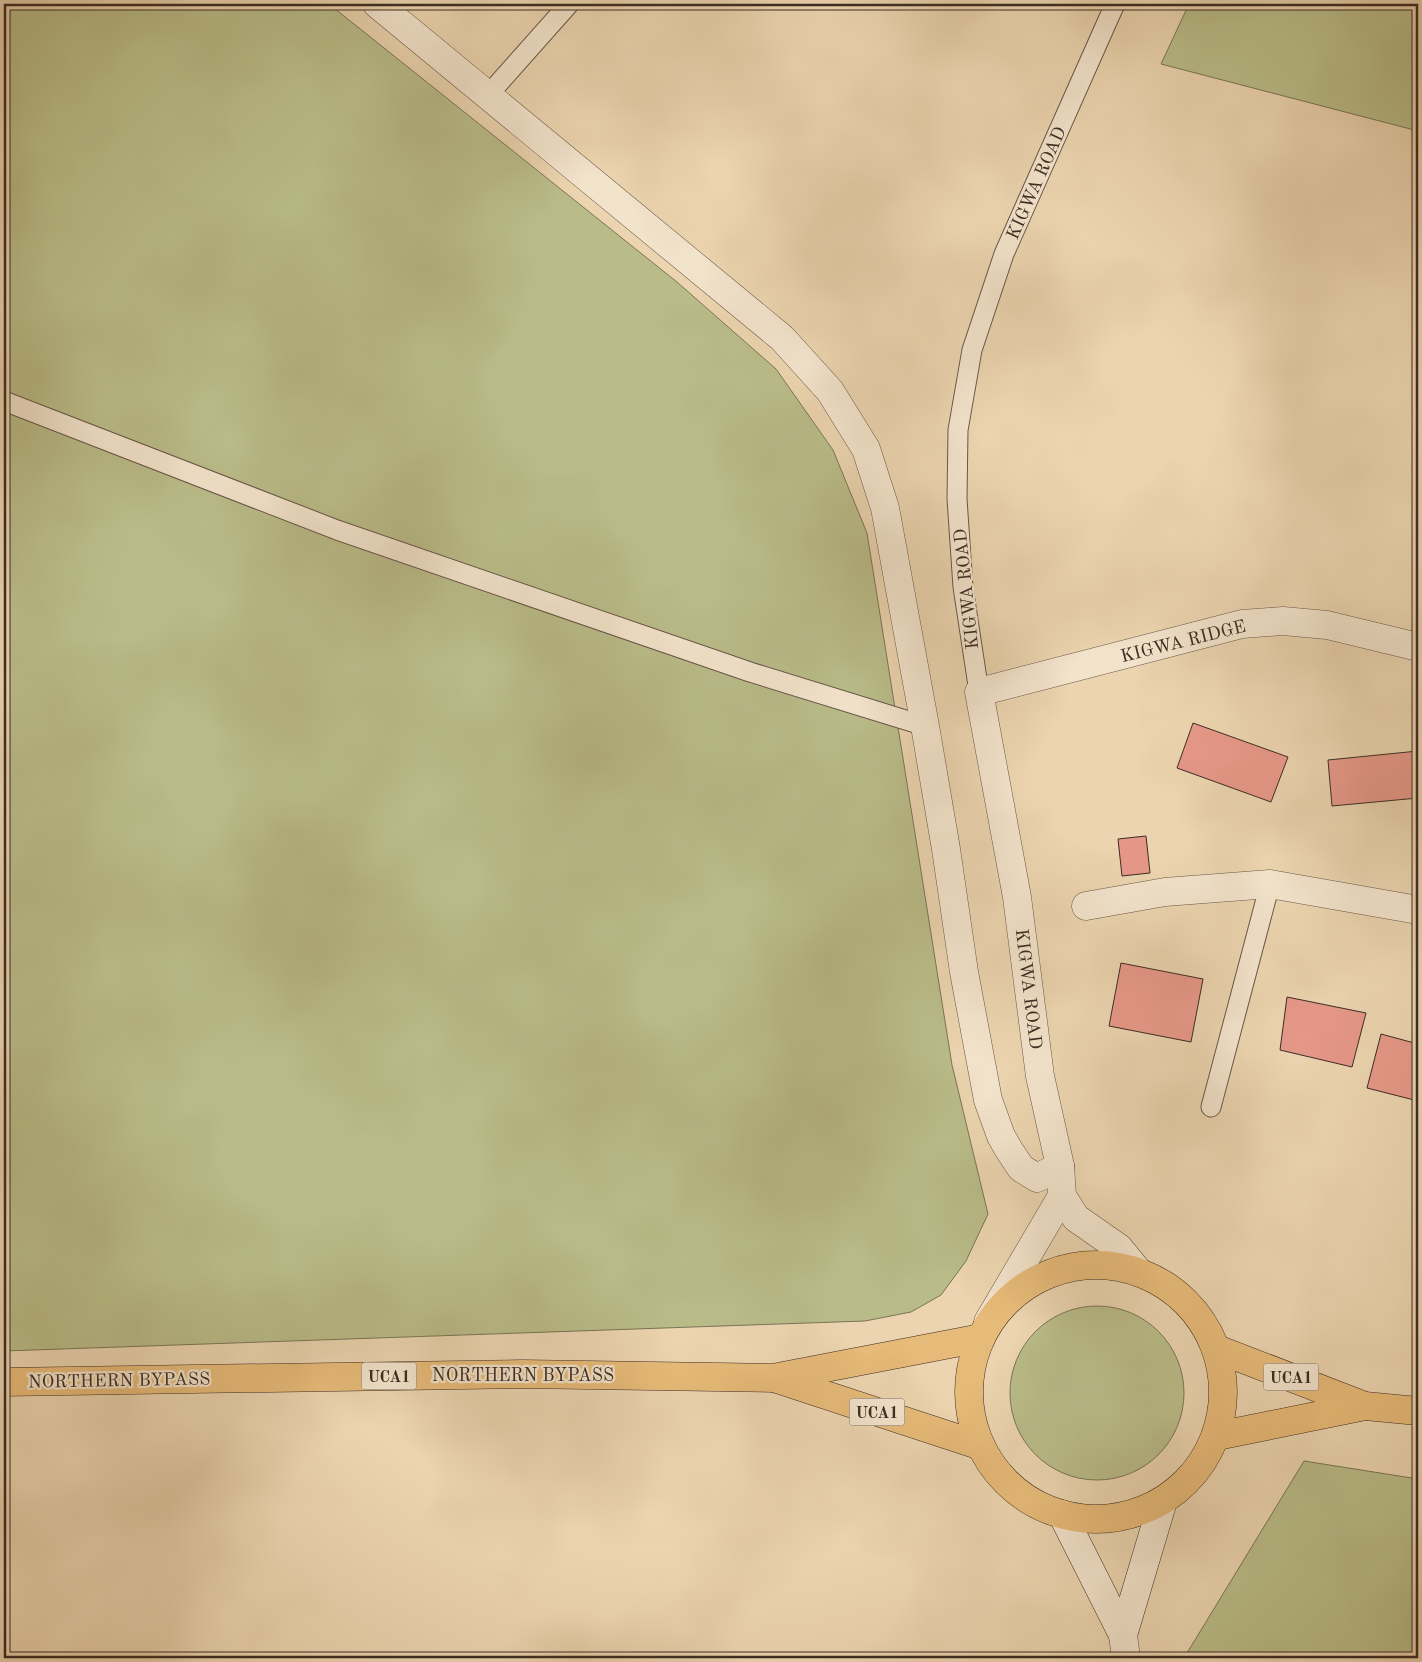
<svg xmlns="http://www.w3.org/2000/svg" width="1422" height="1662" font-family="'Old Standard TT',serif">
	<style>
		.green { fill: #b9bc89; stroke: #7a7456 }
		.building { fill: #e69888; stroke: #3c2c24 }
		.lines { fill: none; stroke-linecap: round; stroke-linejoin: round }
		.service-casing { stroke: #685647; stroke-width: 21 }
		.minor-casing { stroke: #685647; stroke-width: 29 }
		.tertiary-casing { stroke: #685647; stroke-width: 29 }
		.secondary-casing { stroke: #3c2c24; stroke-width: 29 }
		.primary-casing { stroke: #3c2c24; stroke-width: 29 }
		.service { stroke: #f2e3cb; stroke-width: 19 }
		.minor { stroke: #f2e3cb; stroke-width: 28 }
		.tertiary { stroke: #f2e3cb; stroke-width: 28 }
		.secondary { stroke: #f2e3cb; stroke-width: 28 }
		.primary { stroke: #e6ba78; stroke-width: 28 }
		.labels { text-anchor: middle; stroke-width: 4.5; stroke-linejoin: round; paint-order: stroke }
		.shield { fill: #f2e3cb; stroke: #736356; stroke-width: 1 }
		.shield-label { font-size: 16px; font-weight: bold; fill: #3c2c24 }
		.street-label { font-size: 18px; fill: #3c2c24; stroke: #f2e3cb }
	</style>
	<rect width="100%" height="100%" fill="#ebd4af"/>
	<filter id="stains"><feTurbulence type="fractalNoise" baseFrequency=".004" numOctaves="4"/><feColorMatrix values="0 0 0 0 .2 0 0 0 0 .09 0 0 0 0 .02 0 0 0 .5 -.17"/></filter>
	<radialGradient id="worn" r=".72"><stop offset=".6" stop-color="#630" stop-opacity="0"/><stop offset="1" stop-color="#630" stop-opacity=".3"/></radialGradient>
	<g class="green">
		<polygon points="4,4 329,4 677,282 776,369 833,450 867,533 952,1065 988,1214 966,1261 941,1295 911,1312 865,1321 4,1351"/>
		<polygon points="1189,4 1418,4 1418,131 1161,64"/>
		<circle cx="1097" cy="1393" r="87"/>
		<polygon points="1304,1461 1418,1479 1418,1658 1184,1658"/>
	</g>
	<g class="building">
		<polygon points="1193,723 1288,757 1271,802 1177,768"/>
		<polygon points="1418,751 1418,798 1332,806 1328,760"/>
		<polygon points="1146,836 1150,873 1122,876 1118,839"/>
		<polygon points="1121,963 1203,979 1191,1042 1109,1026"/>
		<polygon points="1287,997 1366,1013 1352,1067 1280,1050"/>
		<polygon points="1381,1034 1418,1044 1418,1101 1367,1088"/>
	</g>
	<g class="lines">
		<defs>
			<g id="service">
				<polyline points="489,94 569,4"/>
				<polyline points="4,401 337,530 750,672 925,726"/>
				<polyline points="979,692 963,587 957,499 958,430 972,350 1004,254 1115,4"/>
				<polyline points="1211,1107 1270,884"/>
			</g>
			<g id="minor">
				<polyline points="377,4 782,338 830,391 866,449 885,508 925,726 946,849 964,972 988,1100 1001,1136 1009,1150 1021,1168 1037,1178 1060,1166"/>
				<polyline points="1086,906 1165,892 1270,884 1418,910"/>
				<polyline points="1137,1270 1119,1248 1076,1218 1062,1196 1060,1166 1040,1076 1017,897 979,692 1242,624 1283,621 1327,625 1418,647"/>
				<polyline points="988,1322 1062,1196"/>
			</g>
			<polyline id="tertiary" points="1123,1635 1126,1658"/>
			<g id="secondary">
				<polyline points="1062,1514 1123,1635"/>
				<polyline points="1123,1635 1163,1501"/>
			</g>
			<g id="primary">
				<circle cx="1096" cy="1392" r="127"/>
				<polyline points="1217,1349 1365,1406 1418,1411"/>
				<polyline points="777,1379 981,1446"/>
				<polyline points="4,1382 523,1374 773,1378 981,1338"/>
				<polyline points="1217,1436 1365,1406"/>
			</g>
		</defs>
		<use href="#service" class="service-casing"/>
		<use href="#minor" class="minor-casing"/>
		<use href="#tertiary" class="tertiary-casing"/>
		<use href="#secondary" class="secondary-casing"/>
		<use href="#primary" class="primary-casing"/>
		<use href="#service" class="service"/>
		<use href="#minor" class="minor"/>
		<use href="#tertiary" class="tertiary"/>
		<use href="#secondary" class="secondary"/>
		<use href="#primary" class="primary"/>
	</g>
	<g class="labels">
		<g class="shield">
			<rect x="361.5" y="1362.5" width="55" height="27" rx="4"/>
			<rect x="1263.5" y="1363.5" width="55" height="27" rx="4"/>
			<rect x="849.5" y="1398.5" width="55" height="27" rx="4"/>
		</g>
		<g class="shield-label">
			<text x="389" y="1382">UCA1</text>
			<text x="1291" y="1383">UCA1</text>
			<text x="877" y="1418">UCA1</text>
		</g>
		<g class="street-label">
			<text transform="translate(1036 183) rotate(-66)" y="6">KIGWA ROAD</text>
			<text transform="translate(966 589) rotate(-96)" y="6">KIGWA ROAD</text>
			<text transform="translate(1183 641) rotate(-14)" y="6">KIGWA RIDGE</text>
			<text transform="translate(1029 989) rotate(83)" y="6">KIGWA ROAD</text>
			<text x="523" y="1381">NORTHERN BYPASS</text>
			<text transform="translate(119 1380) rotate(-1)" y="6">NORTHERN BYPASS</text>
		</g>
	</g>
	<rect width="1422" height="1662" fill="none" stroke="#ebd4af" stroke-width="20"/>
	<rect x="5" y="5" width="1412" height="1652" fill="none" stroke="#3c2c24" stroke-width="2.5"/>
	<rect x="10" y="10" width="1402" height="1642" fill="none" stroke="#3c2c24"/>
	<rect width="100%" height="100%" filter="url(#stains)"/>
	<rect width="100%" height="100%" fill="url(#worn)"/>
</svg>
